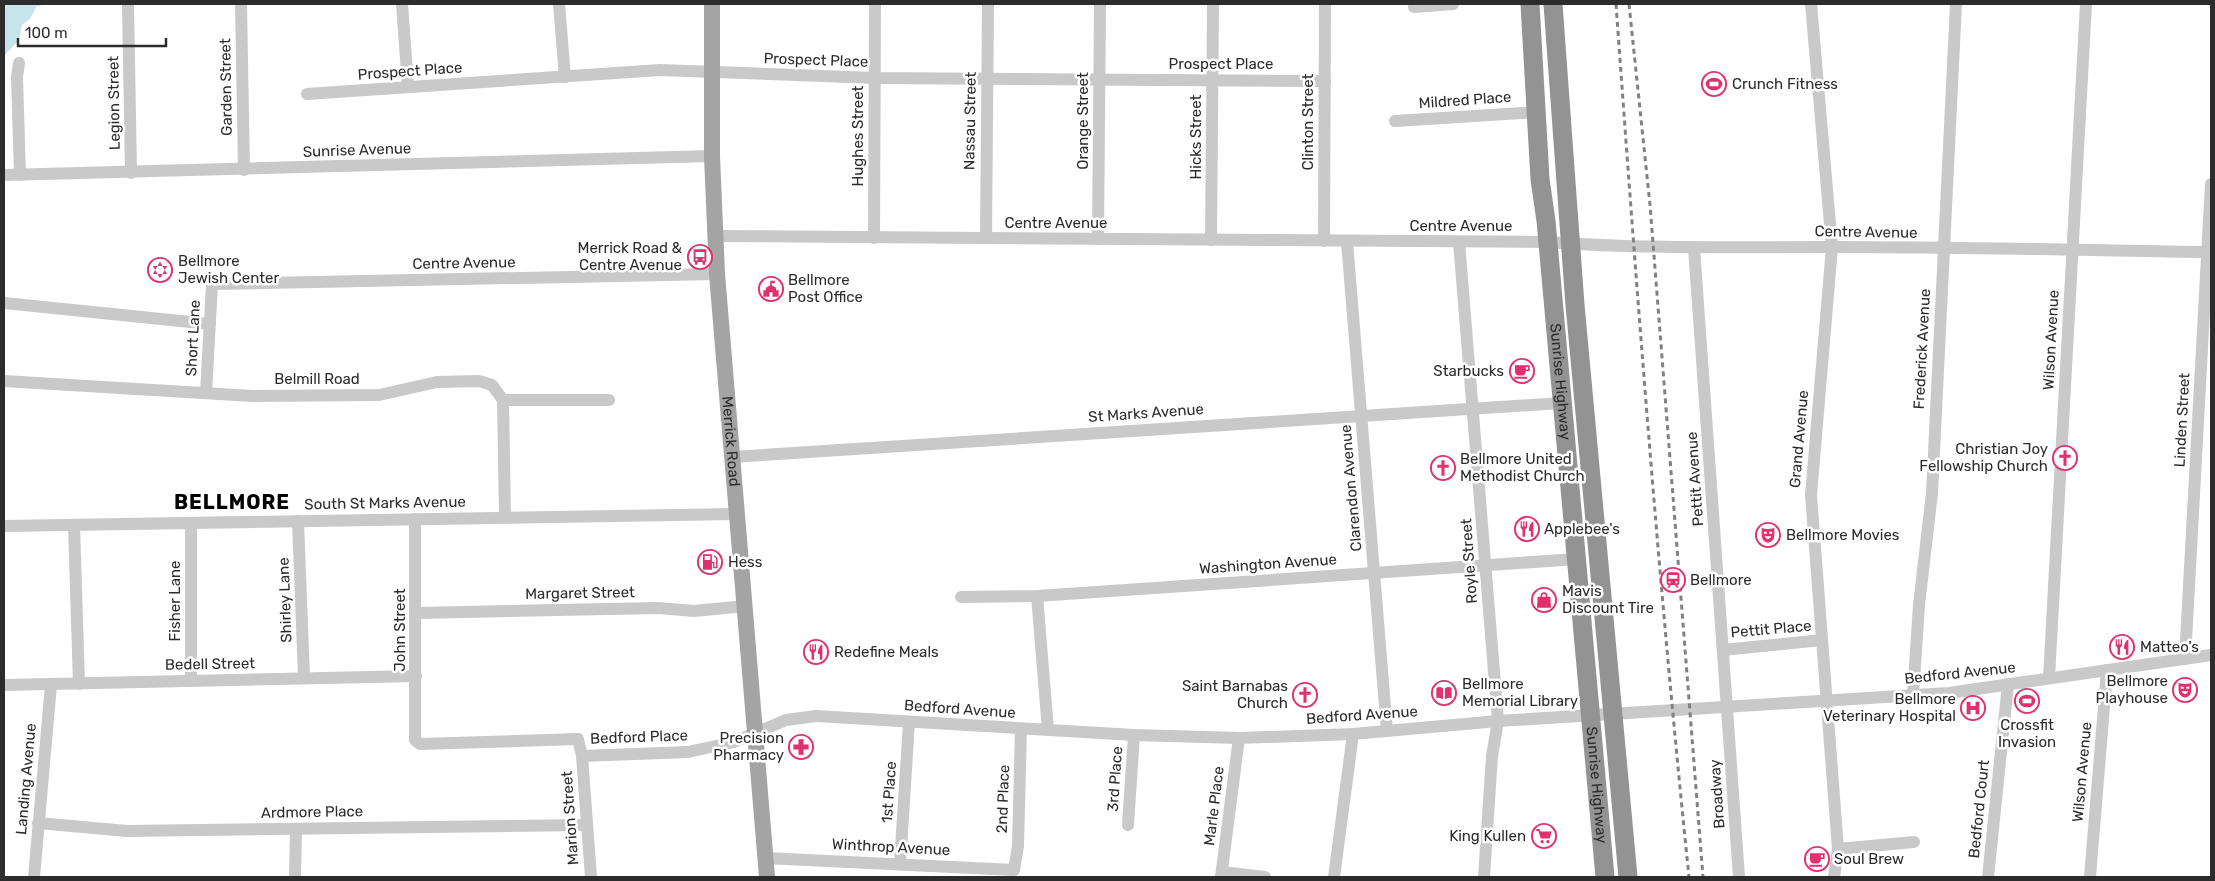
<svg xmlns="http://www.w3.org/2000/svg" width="2215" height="881" font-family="Rubik,sans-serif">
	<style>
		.water { fill: #c6e5ea }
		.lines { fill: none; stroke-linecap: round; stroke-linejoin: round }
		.minor { stroke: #c9c9c9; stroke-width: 12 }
		.major { stroke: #a4a4a4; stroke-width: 16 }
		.highway { stroke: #939393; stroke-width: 19 }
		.rail { stroke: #818181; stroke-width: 3; stroke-dasharray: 5 4; stroke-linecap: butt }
		.labels { text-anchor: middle; stroke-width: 5; stroke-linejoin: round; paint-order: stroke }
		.street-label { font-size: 15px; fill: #2c2c2c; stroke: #fff }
		.poi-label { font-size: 15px; fill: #2c2c2c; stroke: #fff; text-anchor: start }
		.district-label { font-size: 20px; font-weight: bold; letter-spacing: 1px; fill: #000; stroke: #fff }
	</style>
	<rect width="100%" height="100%" fill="#fff"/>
	<polygon class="water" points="4,4 45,4 36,7 30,19 22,25 19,40 4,56"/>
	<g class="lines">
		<g class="minor">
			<polyline points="128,4 131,173"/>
			<polyline points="241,4 244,170"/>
			<polyline points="402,4 408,87"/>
			<polyline points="559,4 565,77"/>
			<polyline points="1811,4 1832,247 1811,495 1838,849 1834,877"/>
			<polyline points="1414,7 1453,4"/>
			<polyline points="19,63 17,77 20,175"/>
			<polyline points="307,94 660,70 875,78 1325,81"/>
			<polyline points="1395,121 1538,112"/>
			<polyline points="4,175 712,156"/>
			<path d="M715,236L1548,242C1642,249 1736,247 1830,247C1956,247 2082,250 2207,252"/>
			<polyline points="874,238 875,4"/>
			<polyline points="986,238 988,4"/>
			<polyline points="1098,239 1100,4"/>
			<polyline points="1211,240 1213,4"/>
			<polyline points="1324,241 1325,4"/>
			<polyline points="1347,242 1387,731"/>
			<polyline points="1459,242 1498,721 1492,756 1484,877"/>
			<polyline points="1694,248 1739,877"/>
			<polyline points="4,303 210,324"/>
			<polyline points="4,381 252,396 379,395 437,382 479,381 492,385 503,400 505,517"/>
			<polyline points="206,393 212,284 717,274"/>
			<polyline points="503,400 609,400"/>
			<polyline points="732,457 1562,403"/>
			<polyline points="415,519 415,740 420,744 578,739 582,756 591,877"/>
			<polyline points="298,521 304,678"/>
			<polyline points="191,523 191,680"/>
			<polyline points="74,525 79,684"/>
			<polyline points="4,526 737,514"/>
			<polyline points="1037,596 1048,730"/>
			<polyline points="961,597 1037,596 1577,559"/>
			<polyline points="417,613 658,608 694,611 745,606"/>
			<polyline points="1723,650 1822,640"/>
			<polyline points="2185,659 2211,184"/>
			<polyline points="2049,678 2086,4"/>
			<polyline points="4,685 416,676"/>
			<polyline points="1913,695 1919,605 1932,493 1956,4"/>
			<polyline points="582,756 688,752 734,742 786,720 816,716 1134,735 1239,738 1353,734 1498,721 1949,693 2211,655"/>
			<polyline points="38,823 127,831 587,825"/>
			<polyline points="1128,825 1134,735"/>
			<polyline points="1838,849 1914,842"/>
			<polyline points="765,858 1014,870 1018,846 1021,729"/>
			<polyline points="900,864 909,722"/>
			<polyline points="1222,872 1265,877"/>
			<polyline points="34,877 51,685"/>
			<polyline points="295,877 296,829"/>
			<polyline points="1221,877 1239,738"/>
			<polyline points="1334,877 1353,734"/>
			<polyline points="1988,877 2008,684"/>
			<polyline points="2090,877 2107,670"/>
		</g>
		<path class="major" id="s1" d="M712,4V156L717,274L767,877"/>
		<g class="highway">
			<path id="s2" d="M1530,4L1540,179L1546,221L1605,877"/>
			<polyline points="1553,4 1575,305 1628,877"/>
		</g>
		<g class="rail">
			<path d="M1616,4C1637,295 1659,587 1689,877"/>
			<polyline points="1629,4 1650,205 1703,877"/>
		</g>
	</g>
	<defs>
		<symbol id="stadium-ring" viewBox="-11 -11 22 22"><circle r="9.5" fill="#fff" stroke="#e0316c" stroke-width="1.5"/><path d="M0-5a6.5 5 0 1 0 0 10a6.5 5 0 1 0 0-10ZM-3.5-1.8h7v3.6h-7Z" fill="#e0316c"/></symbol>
		<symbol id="bus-ring" viewBox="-11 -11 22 22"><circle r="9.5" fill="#fff" stroke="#e0316c" stroke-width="1.5"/><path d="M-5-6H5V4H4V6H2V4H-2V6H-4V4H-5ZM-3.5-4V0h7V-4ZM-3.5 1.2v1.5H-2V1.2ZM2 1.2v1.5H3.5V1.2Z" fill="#e0316c"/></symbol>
		<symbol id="synagogue-ring" viewBox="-11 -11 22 22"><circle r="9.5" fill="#fff" stroke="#e0316c" stroke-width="1.5"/><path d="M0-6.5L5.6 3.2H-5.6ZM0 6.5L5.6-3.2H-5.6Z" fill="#e0316c"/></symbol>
		<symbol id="civic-ring" viewBox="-11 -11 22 22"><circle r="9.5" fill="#fff" stroke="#e0316c" stroke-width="1.5"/><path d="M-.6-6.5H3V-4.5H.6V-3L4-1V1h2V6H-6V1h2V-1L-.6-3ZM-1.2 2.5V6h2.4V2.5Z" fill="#e0316c"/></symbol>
		<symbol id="cafe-ring" viewBox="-11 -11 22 22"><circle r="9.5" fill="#fff" stroke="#e0316c" stroke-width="1.5"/><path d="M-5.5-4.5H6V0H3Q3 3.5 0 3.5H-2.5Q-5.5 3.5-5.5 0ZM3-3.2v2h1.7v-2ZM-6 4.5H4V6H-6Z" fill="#e0316c"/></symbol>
		<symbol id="church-ring" viewBox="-11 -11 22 22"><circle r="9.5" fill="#fff" stroke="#e0316c" stroke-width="1.5"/><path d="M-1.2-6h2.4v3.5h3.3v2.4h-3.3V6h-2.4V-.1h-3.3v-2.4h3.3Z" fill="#e0316c"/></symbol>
		<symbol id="restaurant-ring" viewBox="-11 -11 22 22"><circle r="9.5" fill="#fff" stroke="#e0316c" stroke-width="1.5"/><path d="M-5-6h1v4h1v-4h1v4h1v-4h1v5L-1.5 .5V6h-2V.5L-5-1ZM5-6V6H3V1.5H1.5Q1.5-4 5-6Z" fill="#e0316c"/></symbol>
		<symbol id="theatre-ring" viewBox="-11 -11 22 22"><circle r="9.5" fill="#fff" stroke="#e0316c" stroke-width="1.5"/><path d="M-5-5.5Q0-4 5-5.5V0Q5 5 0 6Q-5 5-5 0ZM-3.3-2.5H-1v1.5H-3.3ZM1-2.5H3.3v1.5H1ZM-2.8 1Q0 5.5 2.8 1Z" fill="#e0316c"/></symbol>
		<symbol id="fuel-ring" viewBox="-11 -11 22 22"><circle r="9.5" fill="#fff" stroke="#e0316c" stroke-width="1.5"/><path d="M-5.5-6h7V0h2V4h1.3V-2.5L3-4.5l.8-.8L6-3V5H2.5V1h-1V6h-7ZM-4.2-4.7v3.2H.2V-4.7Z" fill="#e0316c"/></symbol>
		<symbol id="station-ring" viewBox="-11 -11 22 22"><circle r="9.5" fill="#fff" stroke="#e0316c" stroke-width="1.5"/><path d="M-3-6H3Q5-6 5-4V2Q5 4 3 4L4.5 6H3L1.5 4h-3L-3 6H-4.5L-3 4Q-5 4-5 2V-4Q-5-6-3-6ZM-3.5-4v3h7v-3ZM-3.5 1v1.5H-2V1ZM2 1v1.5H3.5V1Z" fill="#e0316c"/></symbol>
		<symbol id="shop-ring" viewBox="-11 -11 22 22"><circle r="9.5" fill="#fff" stroke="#e0316c" stroke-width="1.5"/><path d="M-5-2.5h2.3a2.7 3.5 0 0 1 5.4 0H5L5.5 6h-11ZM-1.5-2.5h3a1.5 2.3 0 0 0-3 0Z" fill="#e0316c"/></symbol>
		<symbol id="library-ring" viewBox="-11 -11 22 22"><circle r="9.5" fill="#fff" stroke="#e0316c" stroke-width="1.5"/><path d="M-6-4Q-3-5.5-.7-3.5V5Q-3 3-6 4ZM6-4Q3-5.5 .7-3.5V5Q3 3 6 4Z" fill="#e0316c"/></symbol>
		<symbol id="hospital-ring" viewBox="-11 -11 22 22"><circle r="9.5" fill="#fff" stroke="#e0316c" stroke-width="1.5"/><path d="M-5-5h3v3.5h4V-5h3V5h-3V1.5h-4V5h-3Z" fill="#e0316c"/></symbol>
		<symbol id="pharmacy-ring" viewBox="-11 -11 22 22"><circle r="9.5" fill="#fff" stroke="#e0316c" stroke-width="1.5"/><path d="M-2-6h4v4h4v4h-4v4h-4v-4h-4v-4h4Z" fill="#e0316c"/></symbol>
		<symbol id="supermarket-ring" viewBox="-11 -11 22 22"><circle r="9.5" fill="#fff" stroke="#e0316c" stroke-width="1.5"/><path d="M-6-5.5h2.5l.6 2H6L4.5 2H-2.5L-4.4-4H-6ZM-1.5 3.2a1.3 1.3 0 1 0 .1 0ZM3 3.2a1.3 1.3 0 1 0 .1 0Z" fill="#e0316c"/></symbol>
	</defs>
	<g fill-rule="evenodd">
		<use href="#stadium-ring" x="1700" y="70" width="28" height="28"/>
		<use href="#bus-ring" x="686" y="243" width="28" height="28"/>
		<use href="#synagogue-ring" x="146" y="256" width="28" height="28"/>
		<use href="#civic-ring" x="757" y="275" width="28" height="28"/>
		<use href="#cafe-ring" x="1508" y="357" width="28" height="28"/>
		<use href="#church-ring" x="2051" y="444" width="28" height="28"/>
		<use href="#church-ring" x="1429" y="454" width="28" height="28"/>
		<use href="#restaurant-ring" x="1513" y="515" width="28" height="28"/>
		<use href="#theatre-ring" x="1754" y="521" width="28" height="28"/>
		<use href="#fuel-ring" x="696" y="548" width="28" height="28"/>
		<use href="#station-ring" x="1659" y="566" width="28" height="28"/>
		<use href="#shop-ring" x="1530" y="586" width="28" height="28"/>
		<use href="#restaurant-ring" x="2108" y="633" width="28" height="28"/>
		<use href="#restaurant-ring" x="802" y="638" width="28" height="28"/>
		<use href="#theatre-ring" x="2171" y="676" width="28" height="28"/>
		<use href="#library-ring" x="1430" y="679" width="28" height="28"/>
		<use href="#church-ring" x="1291" y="681" width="28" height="28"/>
		<use href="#stadium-ring" x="2013" y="687" width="28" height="28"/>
		<use href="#hospital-ring" x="1959" y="694" width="28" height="28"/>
		<use href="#pharmacy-ring" x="787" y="733" width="28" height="28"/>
		<use href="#supermarket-ring" x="1530" y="822" width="28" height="28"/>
		<use href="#cafe-ring" x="1803" y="845" width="28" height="28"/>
	</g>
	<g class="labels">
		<g class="street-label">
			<text transform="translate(816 60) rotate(2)" y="5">Prospect Place</text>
			<text x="1221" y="69">Prospect Place</text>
			<text transform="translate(410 71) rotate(-4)" y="5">Prospect Place</text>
			<text transform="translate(226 87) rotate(-91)" y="5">Garden Street</text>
			<text transform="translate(1465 100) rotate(-4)" y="5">Mildred Place</text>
			<text transform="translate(114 103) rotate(-91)" y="5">Legion Street</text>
			<text transform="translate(970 121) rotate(-89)" y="5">Nassau Street</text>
			<text transform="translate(1083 121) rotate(-90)" y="5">Orange Street</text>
			<text transform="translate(1308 122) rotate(-90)" y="5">Clinton Street</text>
			<text transform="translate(858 136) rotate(-90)" y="5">Hughes Street</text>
			<text transform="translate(1196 137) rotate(-90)" y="5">Hicks Street</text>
			<text transform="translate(357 150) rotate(-2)" y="5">Sunrise Avenue</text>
			<text x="1056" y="228">Centre Avenue</text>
			<text x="1461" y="231">Centre Avenue</text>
			<text transform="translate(1866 232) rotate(1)" y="5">Centre Avenue</text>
			<text transform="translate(464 263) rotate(-1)" y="5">Centre Avenue</text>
			<text transform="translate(193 338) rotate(-87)" y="5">Short Lane</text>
			<text transform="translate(2051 340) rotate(-87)" y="5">Wilson Avenue</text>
			<text transform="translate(1922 349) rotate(-87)" y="5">Frederick Avenue</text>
			<text x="317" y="384">Belmill Road</text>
			<text dy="5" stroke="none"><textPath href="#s2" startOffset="379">Sunrise Highway</textPath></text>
			<text transform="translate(1146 413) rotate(-4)" y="5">St Marks Avenue</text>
			<text transform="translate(2182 420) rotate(-87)" y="5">Linden Street</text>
			<text transform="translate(1799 439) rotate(-85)" y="5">Grand Avenue</text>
			<text dy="5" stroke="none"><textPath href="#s1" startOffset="438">Merrick Road</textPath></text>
			<text transform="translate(1695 479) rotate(-94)" y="5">Pettit Avenue</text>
			<text transform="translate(1351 488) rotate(-95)" y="5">Clarendon Avenue</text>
			<text transform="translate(385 503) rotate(-1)" y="5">South St Marks Avenue</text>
			<text transform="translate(1469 561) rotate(-94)" y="5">Royle Street</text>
			<text transform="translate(1268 564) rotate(-4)" y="5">Washington Avenue</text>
			<text transform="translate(580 593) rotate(-1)" y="5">Margaret Street</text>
			<text transform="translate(285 600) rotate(-92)" y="5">Shirley Lane</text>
			<text transform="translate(175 601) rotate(-90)" y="5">Fisher Lane</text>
			<text transform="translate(1771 629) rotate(-5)" y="5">Pettit Place</text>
			<text transform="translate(400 630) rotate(-90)" y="5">John Street</text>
			<text transform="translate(210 664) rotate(-1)" y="5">Bedell Street</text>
			<text transform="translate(1960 673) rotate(-6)" y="5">Bedford Avenue</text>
			<text transform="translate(960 709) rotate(4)" y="5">Bedford Avenue</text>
			<text transform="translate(1362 715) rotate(-4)" y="5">Bedford Avenue</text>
			<text transform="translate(639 737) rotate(-2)" y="5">Bedford Place</text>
			<text transform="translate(2082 772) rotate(-85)" y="5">Wilson Avenue</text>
			<text transform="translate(26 779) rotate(-85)" y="5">Landing Avenue</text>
			<text transform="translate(1115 779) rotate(-86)" y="5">3rd Place</text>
			<text dy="5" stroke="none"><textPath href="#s2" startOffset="784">Sunrise Highway</textPath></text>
			<text transform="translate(889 792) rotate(-86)" y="5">1st Place</text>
			<text transform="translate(1717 794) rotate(-94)" y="5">Broadway</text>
			<text transform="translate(1003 799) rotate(-88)" y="5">2nd Place</text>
			<text transform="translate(1214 806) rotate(-83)" y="5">Marle Place</text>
			<text transform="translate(1979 809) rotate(-84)" y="5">Bedford Court</text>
			<text transform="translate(312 812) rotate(-1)" y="5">Ardmore Place</text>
			<text transform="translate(570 818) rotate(-94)" y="5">Marion Street</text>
			<text transform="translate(891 847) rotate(3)" y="5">Winthrop Avenue</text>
		</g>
		<g class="poi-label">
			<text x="1732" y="89">Crunch Fitness</text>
			<text x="682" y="253" text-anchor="end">Merrick Road &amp;<tspan x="682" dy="17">Centre Avenue</tspan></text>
			<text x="178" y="266">Bellmore<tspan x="178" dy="17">Jewish Center</tspan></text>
			<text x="788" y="285">Bellmore<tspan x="788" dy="17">Post Office</tspan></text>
			<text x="1504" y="376" text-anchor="end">Starbucks</text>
			<text x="2048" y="454" text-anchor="end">Christian Joy<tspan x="2048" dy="17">Fellowship Church</tspan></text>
			<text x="1460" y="464">Bellmore United<tspan x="1460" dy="17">Methodist Church</tspan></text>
			<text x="1544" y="534">Applebee's</text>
			<text x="1786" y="540">Bellmore Movies</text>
			<text x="728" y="567">Hess</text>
			<text x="1690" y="585">Bellmore</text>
			<text x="1562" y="596">Mavis<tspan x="1562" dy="17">Discount Tire</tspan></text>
			<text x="2140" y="652">Matteo's</text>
			<text x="834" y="657">Redefine Meals</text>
			<text x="2168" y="686" text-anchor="end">Bellmore<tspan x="2168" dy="17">Playhouse</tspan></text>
			<text x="1462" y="689">Bellmore<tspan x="1462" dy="17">Memorial Library</tspan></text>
			<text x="1288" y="691" text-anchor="end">Saint Barnabas<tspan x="1288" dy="17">Church</tspan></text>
			<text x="1956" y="704" text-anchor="end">Bellmore<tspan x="1956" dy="17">Veterinary Hospital</tspan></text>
			<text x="2027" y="730" text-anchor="middle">Crossfit<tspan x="2027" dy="17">Invasion</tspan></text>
			<text x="784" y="743" text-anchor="end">Precision<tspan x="784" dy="17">Pharmacy</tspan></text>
			<text x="1526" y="841" text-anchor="end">King Kullen</text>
			<text x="1834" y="864">Soul Brew</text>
		</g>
		<g class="district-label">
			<text x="232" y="509">BELLMORE</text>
		</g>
	</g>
	<rect width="2215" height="881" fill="none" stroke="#2c2c2c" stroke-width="10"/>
	<path d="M18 38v8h148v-8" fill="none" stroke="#2c2c2c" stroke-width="2.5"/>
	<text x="25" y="38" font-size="15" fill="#2c2c2c" stroke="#ffffff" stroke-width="4" paint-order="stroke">100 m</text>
</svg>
